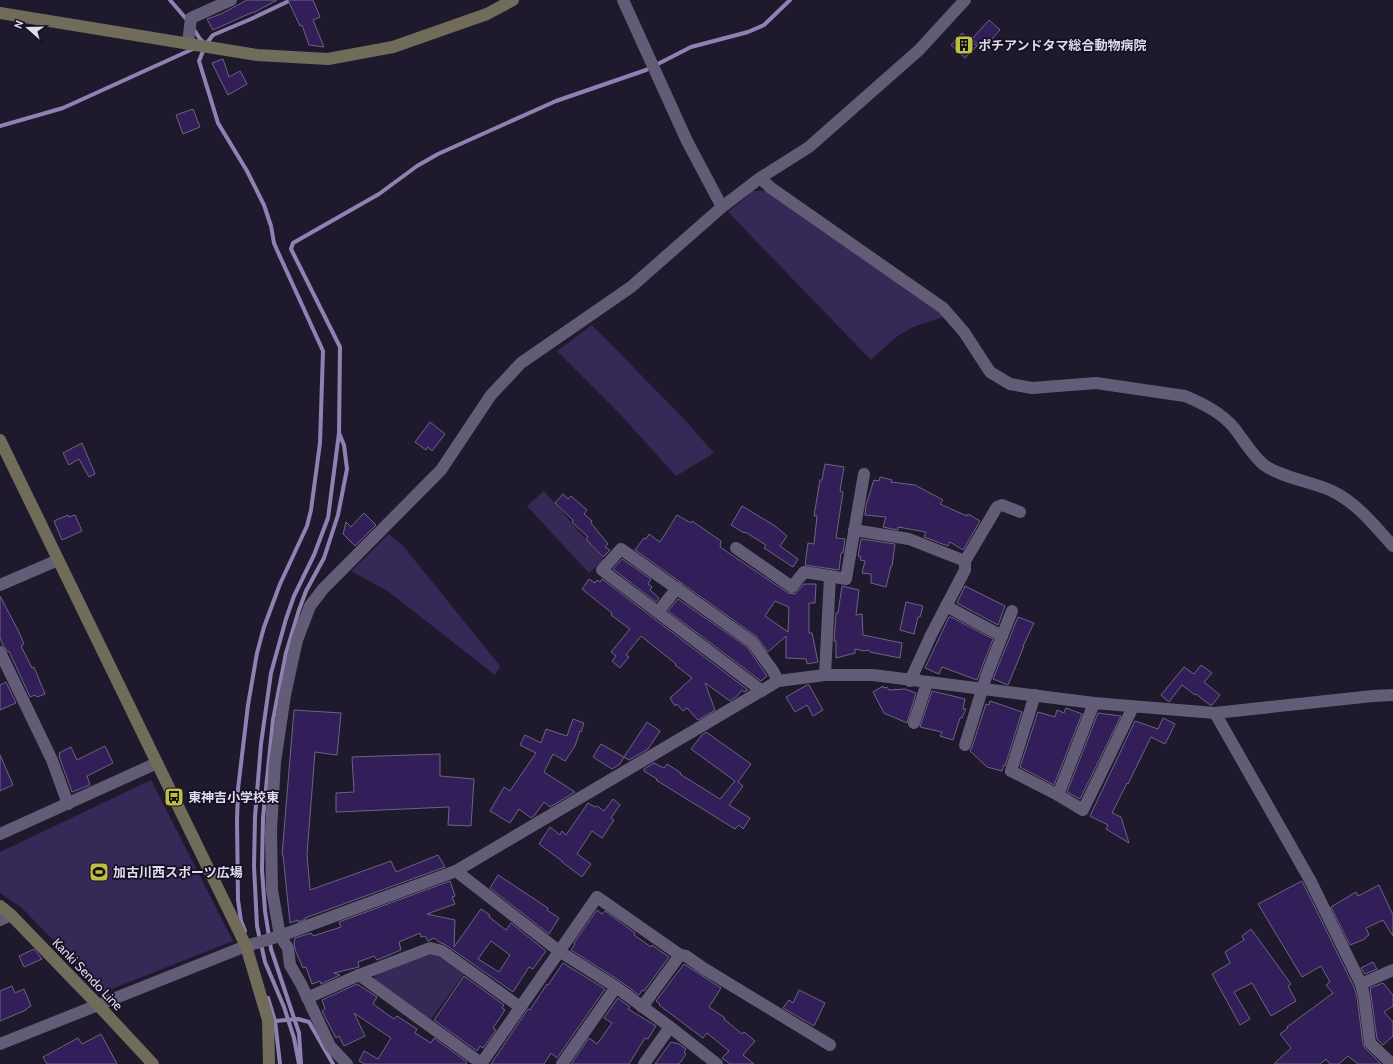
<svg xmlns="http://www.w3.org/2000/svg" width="1393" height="1064" font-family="Cabin,'Noto Sans JP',sans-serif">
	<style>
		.green { fill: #362957 }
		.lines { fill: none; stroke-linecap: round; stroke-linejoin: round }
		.stream { stroke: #8f82b3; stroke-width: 4 }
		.building { fill: #321e58; stroke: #6b6580; fill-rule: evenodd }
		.street { stroke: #625c76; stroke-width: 12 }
		.secondary { stroke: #716c5a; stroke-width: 12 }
		.labels { text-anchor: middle; stroke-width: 3.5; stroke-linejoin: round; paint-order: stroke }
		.poi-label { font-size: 13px; font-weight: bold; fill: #dfdceb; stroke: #161024; text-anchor: start }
		.street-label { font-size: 13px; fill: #dfdceb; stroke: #161024 }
	</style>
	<rect width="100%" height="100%" fill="#1f192e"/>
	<g class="green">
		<path d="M753,191H766L938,312L944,317C932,321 918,324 906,331C893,338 882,350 871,360L728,212Z"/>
		<polygon points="592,325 682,417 714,453 676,476 620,414 557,351"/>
		<polygon points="544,491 604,560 589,573 527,506"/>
		<polygon points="389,534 404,547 500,666 495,675 389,592 351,571"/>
		<polygon points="151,780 233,941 104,992 21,907 0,893 0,852"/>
		<polygon points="429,953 434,953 464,974 431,1019 375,980 374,974"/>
	</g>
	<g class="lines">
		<g class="stream">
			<polyline points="170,0 188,21"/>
			<polyline points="193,28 200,39 203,42"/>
			<polyline points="0,126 63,108 195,48"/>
			<polyline points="245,931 241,921 238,900 237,820 238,789 248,705 257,653 264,627 280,584 307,526 311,510 320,443 323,351 277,250 274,243 271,226 264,205 247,171 218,123 199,61 206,44 213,35 251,19 291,0"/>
			<polyline points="268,998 275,1021 280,1064"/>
			<polyline points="275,1021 298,1019 309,1022 333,1064"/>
			<polyline points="299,1064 294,1038 284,1007 265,962 257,926 254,866 255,817 261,744 271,673 286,619 294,596 314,555 328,518 339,433 340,347 291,249 293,243 379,194 417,166 438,154 556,101 646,70 691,47 748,32 764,25 790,0"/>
			<polyline points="301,1064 299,1033 271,949 265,911 262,870 263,818 273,720 286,653 299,610 306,591 324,558 338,515 347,469 344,445 339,433"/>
		</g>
	</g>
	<g class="building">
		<polygon points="247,0 277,0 253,13 253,12 213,30 207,19 221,14"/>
		<polygon points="288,0 313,0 320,17 313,20 324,47 309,45 302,25 300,26"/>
		<polygon points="989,20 1000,30 983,49 972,39"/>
		<polygon points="962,33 977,46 965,58 951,45"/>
		<polygon points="223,59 229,77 240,71 247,84 228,95 212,63"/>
		<polygon points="193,109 200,127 183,134 176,115"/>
		<polygon points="430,422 445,434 432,451 428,447 426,450 415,442"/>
		<polygon points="82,443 95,474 89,477 79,459 69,465 63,453"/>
		<polygon points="825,464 844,467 840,491 843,492 836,538 845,539 843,553 841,553 839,570 805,565 808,543 814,544 817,516 814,516 820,480 822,480"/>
		<polygon points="880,477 892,480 891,482 915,485 943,500 940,504 967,516 968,514 980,521 963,550 950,542 948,546 924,537 926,532 898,527 898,530 883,527 886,517 865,515 866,505 874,480 879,481"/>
		<polygon points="563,494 568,499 571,496 587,510 584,514 592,521 591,523 608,544 605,547 610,550 603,557 586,539 588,537 572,522 573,520 555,503"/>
		<polygon points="742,506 775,526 787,536 780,546 798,559 793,567 764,548 766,545 745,532 744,533 731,525"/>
		<polygon points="364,513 376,525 355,546 343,534 346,522 351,527"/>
		<polygon points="68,515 69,517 75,515 82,531 62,540 54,521"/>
		<path d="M677,515L691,523L692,521L721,541L720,547L788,593L795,594L804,584H816L815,603H809V633H812L818,662L807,664L806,659L786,658V636L768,652L756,636L635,550L644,538L646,539L649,534L660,542ZM775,601L789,607L788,632L765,616Z"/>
		<polygon points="861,539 895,544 892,566 891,566 886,587 871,583 871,574 862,573 865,561 860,560 861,557 858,556"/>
		<polygon points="622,559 651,579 648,584 652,587 650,590 659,598 656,602 613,569"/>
		<polygon points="589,579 595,583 597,580 600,582 602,579 748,690 744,692 742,690 737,696 730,701 705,683 715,710 698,720 687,708 683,711 677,704 675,706 670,698 692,678 675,665 676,664 641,636 626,655 629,657 620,668 612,661 616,656 611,652 630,629 611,615 612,613 582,589"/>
		<polygon points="842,586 859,590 856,615 862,614 863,635 902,643 900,658 870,652 869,650 864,651 855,649 855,653 836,658 836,641 834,641 836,613 838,613"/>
		<polygon points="965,586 1005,606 998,625 957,603"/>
		<polygon points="0,596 19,632 24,644 21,646 32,668 34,667 45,694 37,697 35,695 30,697 9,651 8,652 3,645 0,638"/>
		<polygon points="678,599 747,647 767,676 761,681 668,611"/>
		<polygon points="906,602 923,606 920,617 918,617 914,634 900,630"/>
		<polygon points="949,617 951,617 993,639 977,680 942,667 939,674 925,668"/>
		<polygon points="1018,617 1034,623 1023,646 1024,646 1008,685 993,679"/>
		<polygon points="1201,665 1212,673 1204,682 1220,695 1212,705 1210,705 1196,694 1195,695 1182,685 1169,702 1161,695 1184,667 1194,674"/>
		<polygon points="6,682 16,703 0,710 0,685"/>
		<polygon points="807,685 809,685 823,710 813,716 807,705 795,712 786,697"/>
		<polygon points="883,686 884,688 887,687 889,690 905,689 916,693 907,723 884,713 873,692"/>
		<polygon points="932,691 965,699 963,709 966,709 962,718 960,718 953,740 940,736 942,732 920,727"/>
		<polygon points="990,701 1022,712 1005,766 1004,765 1002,771 987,767 970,751 972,747 986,704 989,705"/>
		<polygon points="1066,708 1082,714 1054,785 1020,767 1038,712 1055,717 1057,710 1064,713"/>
		<polygon points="294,710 341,713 337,755 315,752 307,854 310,890 391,861 396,872 438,855 445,867 305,918 306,919 298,922 298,920 290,923 283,855 282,855"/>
		<polygon points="1098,713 1121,716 1080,799 1067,792"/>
		<polygon points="1163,718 1175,724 1165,744 1151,737 1128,784 1127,783 1112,813 1121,817 1129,843 1106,829 1108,825 1090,816 1135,721 1158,729"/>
		<polygon points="573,719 584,723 581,732 580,731 575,746 565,761 553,754 544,772 575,792 550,807 544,802 534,816 531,818 519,809 510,823 490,811 504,787 510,791 536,753 520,745 525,735 541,743 546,729 567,736"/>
		<polygon points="647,722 660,731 648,749 629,760 624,757"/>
		<polygon points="706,732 751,764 738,782 743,786 729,805 750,818 743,829 739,825 735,829 656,780 657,779 644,771 644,769 654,763 664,768 667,764 681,773 680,774 720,799 735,781 691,749 702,735"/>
		<polygon points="601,744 624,757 620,764 612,769 593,757"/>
		<polygon points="105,746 113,763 87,776 90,785 72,792 59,756 60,756 59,753 71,747 77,760"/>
		<polygon points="440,754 440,776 474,779 471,826 448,825 449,807 336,812 336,793 354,792 352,757"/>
		<polygon points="0,755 13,785 0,791"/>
		<polygon points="613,799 620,805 611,818 614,820 602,838 592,831 577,854 591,864 582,877 562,862 562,861 539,844 550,827 560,835 562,831 566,835 588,803 595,807 597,806 604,811"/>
		<polygon points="498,875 548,908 547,910 559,918 549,934 490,888"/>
		<path d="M450,881L455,896L452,897L455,904L427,914L455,920L454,947L481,909L490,915L489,917L506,930L511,923L546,951L533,969L529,967L513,992L446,945L439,942L434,938L428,941L425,936L421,937L420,933L399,942L401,950L377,960L374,956L358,962L359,967L334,973L340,975L321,984L320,981L312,984L306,967L303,968L296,952L294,944L295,938L311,933L313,936L341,927L339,922ZM491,941L510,955L499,972L478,959Z"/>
		<polygon points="1302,881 1354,987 1357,997 1363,1044 1365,1048 1381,1064 1358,1064 1348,1056 1339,1064 1330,1064 1326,1059 1320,1064 1274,1064 1291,1048 1280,1034 1288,1028 1287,1027 1333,993 1326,985 1330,982 1321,966 1302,977 1258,904"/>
		<polygon points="1379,885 1393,915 1393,936 1383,920 1366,928 1369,935 1365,938 1365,939 1350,945 1331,907 1356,892 1358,896"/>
		<polygon points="597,910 602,914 605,911 635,933 634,935 651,947 652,945 669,957 644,991 642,990 639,995 620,981 571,950 575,944 574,943"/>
		<polygon points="1251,929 1291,984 1288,986 1296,1001 1271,1016 1252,983 1234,992 1250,1019 1240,1025 1212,974 1230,963 1225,952 1244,940 1242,936"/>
		<polygon points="34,949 42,959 24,967 19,956"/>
		<polygon points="1373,962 1377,969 1365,974 1361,968"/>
		<polygon points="563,963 605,989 557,1058 551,1053 544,1064 491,1064 528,1009 530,1010 547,984 548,985"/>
		<polygon points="684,964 721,988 709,1007 725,1018 724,1019 742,1034 744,1032 755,1041 743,1055 754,1064 730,1064 722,1058 729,1051 707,1033 703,1038 659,1005 660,1004 656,1001"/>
		<polygon points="464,976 504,1005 502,1008 505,1010 493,1028 496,1030 483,1048 480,1046 477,1051 434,1020"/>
		<polygon points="1383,983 1393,995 1393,1006 1384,1012 1393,1022 1393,1036 1383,1045 1377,1039 1370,988"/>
		<polygon points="357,984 377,997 373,1004 394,1019 397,1016 417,1029 415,1033 431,1043 434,1038 467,1062 466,1064 365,1064 359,1061 364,1051 378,1059 391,1038 354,1013 365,1036 344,1046 339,1036 336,1038 322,1011 325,1009 322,1000"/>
		<polygon points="12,986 15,993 24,989 31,1006 26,1009 26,1010 0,1021 0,991"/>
		<polygon points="799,990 825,1003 814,1026 783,1008 789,1000 793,1003"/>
		<polygon points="618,998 630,1007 628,1009 656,1026 648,1039 645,1038 629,1064 571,1064 589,1038 597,1044 612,1023 604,1018"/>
		<polygon points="101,1034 117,1064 47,1064 43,1057 78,1038 82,1044"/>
		<polygon points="671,1042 679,1044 686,1049 684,1052 686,1054 679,1064 655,1064"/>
	</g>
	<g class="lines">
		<g class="street">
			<polyline points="623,0 687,141 722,207"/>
			<polyline points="188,43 191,18 231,0"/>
			<path d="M760,178L771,188L943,308L964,332L990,372L1010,384L1032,388L1096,383L1185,396C1204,404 1222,413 1235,429C1244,441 1253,456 1264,465C1280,477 1312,482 1332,491C1357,503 1375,526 1393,546"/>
			<polyline points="854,530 909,539 965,561"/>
			<polyline points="736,548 792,587 804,572 830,576 825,675"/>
			<polyline points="830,576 846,579 864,474"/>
			<polyline points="0,585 58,560"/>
			<polyline points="946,606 1002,636 986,677 965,745"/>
			<polyline points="658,612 677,588"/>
			<polyline points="1002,636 1012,611"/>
			<polyline points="0,652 52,760 68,804"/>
			<polyline points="910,681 931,635 965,570 965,561 997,507 1002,505 1020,512"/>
			<polyline points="762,691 602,570 621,549 752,642 773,671 778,681"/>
			<polyline points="1035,695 1011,771 1058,795 1083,810 1133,707"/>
			<polyline points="1215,713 1310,880 1361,984 1364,996 1370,1043 1392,1064"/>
			<polyline points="914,723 927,683"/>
			<polyline points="1058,795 1094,703"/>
			<polyline points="0,834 157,763"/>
			<polyline points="456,871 559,951 616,987 670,1027 717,1064"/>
			<polyline points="0,920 11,915"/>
			<polyline points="680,955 686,956 703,968 830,1045"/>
			<polyline points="359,975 481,1063"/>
			<polyline points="1361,984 1393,970"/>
			<polyline points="307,998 359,975 430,948 442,951 520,1007"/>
			<polyline points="0,1044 246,946 280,936 456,871 778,681 825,675 873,675 1094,703 1215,713 1373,696 1393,695"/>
			<polyline points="347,1064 330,1046 301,984 290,965 288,948 280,936 272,890 271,830 275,762 285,695 297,640 310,606 323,589 441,470 491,395 521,363 631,287 722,207 760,178 809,147 919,50 965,0"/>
			<polyline points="481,1064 597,897 680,955 642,1007"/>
			<polyline points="562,1064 616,987"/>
			<polyline points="644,1064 670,1027"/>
		</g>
		<g class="secondary">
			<polyline points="0,13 257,55 328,59 393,47 487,14 513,0"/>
			<polyline points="0,440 246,946 268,1020 269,1064"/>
			<polyline points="0,906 11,915 98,1005 153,1064"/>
		</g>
	</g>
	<defs>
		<symbol id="building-square" viewBox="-11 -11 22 22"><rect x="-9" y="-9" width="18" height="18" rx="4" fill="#bfbe41" stroke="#161024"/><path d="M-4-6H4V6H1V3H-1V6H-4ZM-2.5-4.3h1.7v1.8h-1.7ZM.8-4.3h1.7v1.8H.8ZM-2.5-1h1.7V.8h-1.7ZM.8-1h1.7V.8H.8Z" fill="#111"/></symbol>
		<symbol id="bus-square" viewBox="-11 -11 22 22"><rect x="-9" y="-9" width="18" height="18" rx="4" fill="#bfbe41" stroke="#161024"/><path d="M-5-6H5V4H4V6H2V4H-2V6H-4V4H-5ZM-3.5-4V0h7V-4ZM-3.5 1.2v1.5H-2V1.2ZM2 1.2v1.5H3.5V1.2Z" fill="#111"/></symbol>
		<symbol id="stadium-square" viewBox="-11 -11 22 22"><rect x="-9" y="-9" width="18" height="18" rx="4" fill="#bfbe41" stroke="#161024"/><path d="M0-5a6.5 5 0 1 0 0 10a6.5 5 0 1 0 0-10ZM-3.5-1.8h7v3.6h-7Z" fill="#111"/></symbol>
	</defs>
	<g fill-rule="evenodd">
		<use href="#building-square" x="953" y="34" width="22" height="22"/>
		<use href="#bus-square" x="163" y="786" width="22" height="22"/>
		<use href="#stadium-square" x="88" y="861" width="22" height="22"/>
	</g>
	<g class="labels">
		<g class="poi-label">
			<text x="978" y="50">ポチアンドタマ総合動物病院</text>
			<text x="188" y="802">東神吉小学校東</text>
			<text x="113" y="877">加古川西スポーツ広場</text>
		</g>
		<g class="street-label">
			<text transform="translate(88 974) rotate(46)" y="5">Kanki Sendo Line</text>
		</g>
	</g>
	<g transform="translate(28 28) rotate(290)" stroke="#161024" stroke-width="3" paint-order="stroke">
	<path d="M0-3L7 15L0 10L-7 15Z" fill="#dfdceb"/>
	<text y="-6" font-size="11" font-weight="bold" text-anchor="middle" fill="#dfdceb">N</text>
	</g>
</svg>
